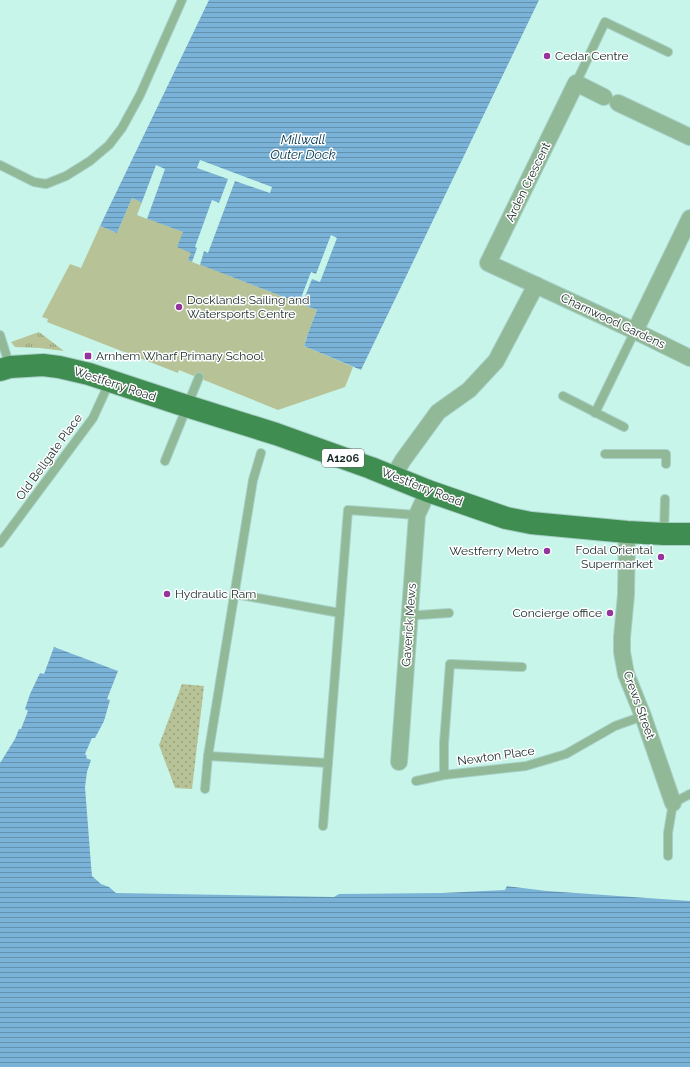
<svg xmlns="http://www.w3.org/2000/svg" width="690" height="1067" font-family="Raleway,sans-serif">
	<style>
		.grass { fill: url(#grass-tufts) }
		.park { fill: url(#park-dots) }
		.pitch { fill: #b7c397 }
		.water { fill: url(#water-rules) }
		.pier { fill: #c7f5ea }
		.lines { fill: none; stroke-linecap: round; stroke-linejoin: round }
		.service-casing { stroke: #a8d0c7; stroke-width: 10 }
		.minor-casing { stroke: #a8d0c7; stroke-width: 18 }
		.primary-casing { stroke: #a8d0c7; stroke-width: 24 }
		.service { stroke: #91b897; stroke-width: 8 }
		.minor { stroke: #91b897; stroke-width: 16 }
		.primary { stroke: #3f8d51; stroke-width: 22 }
		.poi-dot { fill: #94359d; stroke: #fff; stroke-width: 1.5 }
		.labels { text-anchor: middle; stroke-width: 3; stroke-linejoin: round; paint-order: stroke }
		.shield { fill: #fff; stroke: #5d6966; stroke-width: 1 }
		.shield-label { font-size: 11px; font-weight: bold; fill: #182925 }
		.poi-label { font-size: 12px; fill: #182925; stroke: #fff; text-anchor: start }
		.street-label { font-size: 12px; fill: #182925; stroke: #fff }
		.water-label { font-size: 13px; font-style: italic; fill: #02354d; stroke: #fff }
	</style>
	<defs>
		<pattern id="grass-tufts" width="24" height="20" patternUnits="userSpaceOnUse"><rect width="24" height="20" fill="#b7c397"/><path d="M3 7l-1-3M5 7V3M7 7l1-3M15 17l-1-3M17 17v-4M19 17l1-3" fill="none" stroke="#949e7b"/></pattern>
		<pattern id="park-dots" width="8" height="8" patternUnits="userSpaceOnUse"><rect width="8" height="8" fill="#b7c397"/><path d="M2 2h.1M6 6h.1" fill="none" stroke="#949e7b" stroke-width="1.8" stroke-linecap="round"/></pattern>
		<pattern id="water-rules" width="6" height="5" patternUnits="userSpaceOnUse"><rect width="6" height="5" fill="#7ab3d7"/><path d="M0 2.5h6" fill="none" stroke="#6392ae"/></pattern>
	</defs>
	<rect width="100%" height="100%" fill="#c7f5ea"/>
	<polygon class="grass" points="39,332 64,351 40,348 15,347 11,342"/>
	<polygon class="park" points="182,684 204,686 192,789 175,788 159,745"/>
	<polygon class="pitch" points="132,198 142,203 138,215 183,232 192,253 189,260 317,310 307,336 304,346 353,367 345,387 278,410 179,370 178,373 47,322 48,319 42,317 70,264 81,268 100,226 117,233"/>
	<g class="water">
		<polygon points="209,0 539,0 361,370 304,346 307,337 307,336 317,310 188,260 191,253 177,247 183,232 137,215 142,203 132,198 117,233 100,226"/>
		<polygon points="54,647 118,671 107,699 110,700 104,721 95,738 92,738 85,754 87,756 86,758 91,760 87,772 85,787 91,865 92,876 101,884 109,887 116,893 334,897 339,894 442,893 505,890 507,886 547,891 690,901 690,1067 0,1067 0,763 15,739 19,729 21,729 28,711 25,709 30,694 40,673 44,674"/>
	</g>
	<g class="pier">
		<polygon points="200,160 272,187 270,193 235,181 208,253 204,251 200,265 192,262 197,248 195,247 212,200 219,203 228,179 197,168"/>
		<polygon points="156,165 165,169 147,219 137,215"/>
		<polygon points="331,235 337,238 320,282 312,279 302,304 299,303 311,272 316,274"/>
	</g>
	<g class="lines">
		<defs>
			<g id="service">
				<polyline points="576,83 605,22 668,52"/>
				<polyline points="0,165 34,182 46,184 66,176 90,161 109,145 122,128 140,95 182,0"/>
				<polyline points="0,335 10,367"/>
				<polyline points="563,396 624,427"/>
				<polyline points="595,413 635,331"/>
				<polyline points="605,454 666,454 666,464"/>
				<polyline points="165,461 199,377"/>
				<polyline points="664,533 665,499"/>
				<polyline points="0,543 93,418 110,381"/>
				<polyline points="235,594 340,613"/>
				<polyline points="410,615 419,615 449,613"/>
				<polyline points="208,756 328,763"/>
				<polyline points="444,775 444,743 450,664 522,667"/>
				<polyline points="416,781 444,775 526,766 566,754 615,726 643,716"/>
				<polyline points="205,789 208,756 253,480 261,453"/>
				<polyline points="323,826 348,510 417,515"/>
				<polyline points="668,856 668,833 673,803 690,794"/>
			</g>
			<g id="minor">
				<polyline points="604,97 576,83 488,263 635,331 690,358"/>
				<polyline points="618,103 690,137"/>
				<polyline points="635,331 690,218"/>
				<polyline points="393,477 403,460 438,412 469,390 496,361 536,285"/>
				<polyline points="627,532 626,595 622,637 622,652 626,674 643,716 673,803"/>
				<polyline points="399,762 417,515 428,491"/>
			</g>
			<polyline id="primary" points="0,370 10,367 43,365 59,367 89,374 177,403 276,434 371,468 428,491 506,518 531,523 627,532 664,534 690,534"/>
		</defs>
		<use href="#service" class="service-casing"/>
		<use href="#minor" class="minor-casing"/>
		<use href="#primary" class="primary-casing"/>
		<use href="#service" class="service"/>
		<use href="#minor" class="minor"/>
		<use href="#primary" class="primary"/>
	</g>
	<g class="poi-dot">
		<circle cx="547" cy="56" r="4"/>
		<circle cx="179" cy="307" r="4"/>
		<rect x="84" y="352" width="8" height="8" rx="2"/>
		<circle cx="547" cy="551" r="4"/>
		<circle cx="661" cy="557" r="4"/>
		<circle cx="167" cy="594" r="4"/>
		<circle cx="610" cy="613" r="4"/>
	</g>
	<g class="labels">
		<rect class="shield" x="322" y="449" width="42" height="18" rx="3"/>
		<g class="shield-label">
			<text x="343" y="462">A1206</text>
		</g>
		<g class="poi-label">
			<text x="555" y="60">Cedar Centre</text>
			<text x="187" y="304">Docklands Sailing and<tspan x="187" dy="14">Watersports Centre</tspan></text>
			<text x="96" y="360">Arnhem Wharf Primary School</text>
			<text x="653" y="554" text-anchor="end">Fodal Oriental<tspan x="653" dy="14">Supermarket</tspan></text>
			<text x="539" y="555" text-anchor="end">Westferry Metro</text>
			<text x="175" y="598">Hydraulic Ram</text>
			<text x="602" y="617" text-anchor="end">Concierge office</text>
		</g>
		<g class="street-label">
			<text transform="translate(528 182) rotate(-64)" y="4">Arden Crescent</text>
			<text transform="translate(613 321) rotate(25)" y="4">Charnwood Gardens</text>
			<text transform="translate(115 384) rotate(18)" y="4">Westferry Road</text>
			<text transform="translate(49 457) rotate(-54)" y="4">Old Bellgate Place</text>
			<text transform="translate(422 487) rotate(21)" y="4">Westferry Road</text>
			<text transform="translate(409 625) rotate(-86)" y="4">Gaverick Mews</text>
			<text transform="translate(639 705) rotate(70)" y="4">Crews Street</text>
			<text transform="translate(496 756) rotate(-8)" y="4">Newton Place</text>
		</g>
		<g class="water-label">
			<text x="303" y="144">Millwall<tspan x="303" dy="15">Outer Dock</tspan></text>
		</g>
	</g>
</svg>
